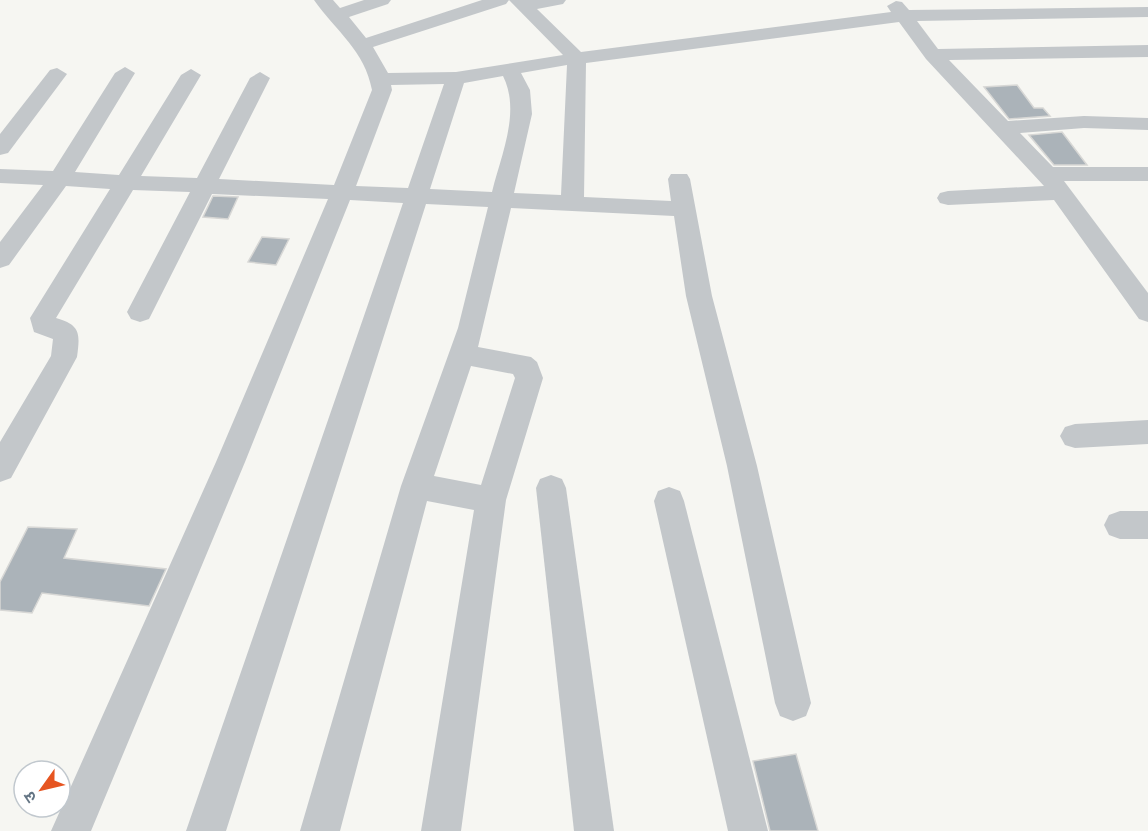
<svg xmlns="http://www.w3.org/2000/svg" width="1148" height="831" font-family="'Titillium Web','Noto Sans Devanagari',sans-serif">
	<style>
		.building { fill: #abb3b9; stroke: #d7d7d5; stroke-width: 1.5 }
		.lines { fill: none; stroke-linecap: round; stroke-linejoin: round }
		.minor { fill: #c3c7ca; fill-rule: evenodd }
	</style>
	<rect width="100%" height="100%" fill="#f6f6f2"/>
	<g class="building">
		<polygon points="1017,85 1034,108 1043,108 1050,116 1009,119 984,87"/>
		<polygon points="1062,132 1087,165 1054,165 1029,135"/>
		<polygon points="213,196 238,197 228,219 203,217"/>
		<polygon points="262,237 289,239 276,265 248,262"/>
		<polygon points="28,527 77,529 64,558 166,569 149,606 42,593 32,613 0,610 0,582"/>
		<polygon points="796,754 818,831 770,831 753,761"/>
	</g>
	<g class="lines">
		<g class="minor">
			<path d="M314,0H333L340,8L364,0H391L388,4L349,17L366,38L482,0H509L506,4L373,47L388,73L456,72L563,55L509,0H566L563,4L537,9L581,52L891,12L887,6L896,1L902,2L909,10L1148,7V17L917,21L938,49L1148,45V57L949,60L1008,121L1084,116L1148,118V130L1084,128L1020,133L1053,167H1148V181H1064L1148,293V322L1139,319L1054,200L948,205L940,203L937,198L940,193L948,191L1044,186L926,59L899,22L586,63L584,197L671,201L668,179L671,174H687L690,179L712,296L757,466L811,703L806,716L793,721L780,716L775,703L727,466L686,296L674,216L511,208L478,347L531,357L537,362L543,378L506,500L461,831H421L474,510L427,501L340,831H300L401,486L458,328L488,207L426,204L226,831H186L403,203L350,200L245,462L91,831H51L216,462L328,199L212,194L149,319L140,322L131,319L127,312L190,192L133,190L56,318C81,325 80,334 77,357L11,478L0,482V442L51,356L53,339L34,332L30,318L110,189L66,186L9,265L0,268V242L43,185L0,183V169L53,171L115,73L125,67L135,73L75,172L119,175L181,75L191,69L201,75L141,176L197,178L250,78L260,72L270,78L219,179L334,185L372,90C365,51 336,31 314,0ZM567,65L561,195L514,193L532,114L530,90L521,73ZM503,76C521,112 501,155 492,192L430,189L464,83ZM444,84L408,188L356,186L392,90L391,85ZM471,366L513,374L515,378L481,485L434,476Z"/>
			<polygon points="57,68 67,74 8,153 0,155 0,134 50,70"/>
			<polygon points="1148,420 1148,444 1075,448 1065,445 1060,436 1065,427 1075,424"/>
			<polygon points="551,475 562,479 566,488 614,831 574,831 536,488 540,479"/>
			<polygon points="669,487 680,491 684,501 768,831 728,831 654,501 658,491"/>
			<polygon points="1120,511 1148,511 1148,539 1120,539 1109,535 1104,525 1109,515"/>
		</g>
	</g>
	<g transform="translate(42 789) rotate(236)"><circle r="28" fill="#ffffff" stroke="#c1c8ce" stroke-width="1.5"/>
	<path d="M0-4.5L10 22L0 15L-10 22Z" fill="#e65521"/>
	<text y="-9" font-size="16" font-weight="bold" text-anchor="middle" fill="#647584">उ</text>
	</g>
</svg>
